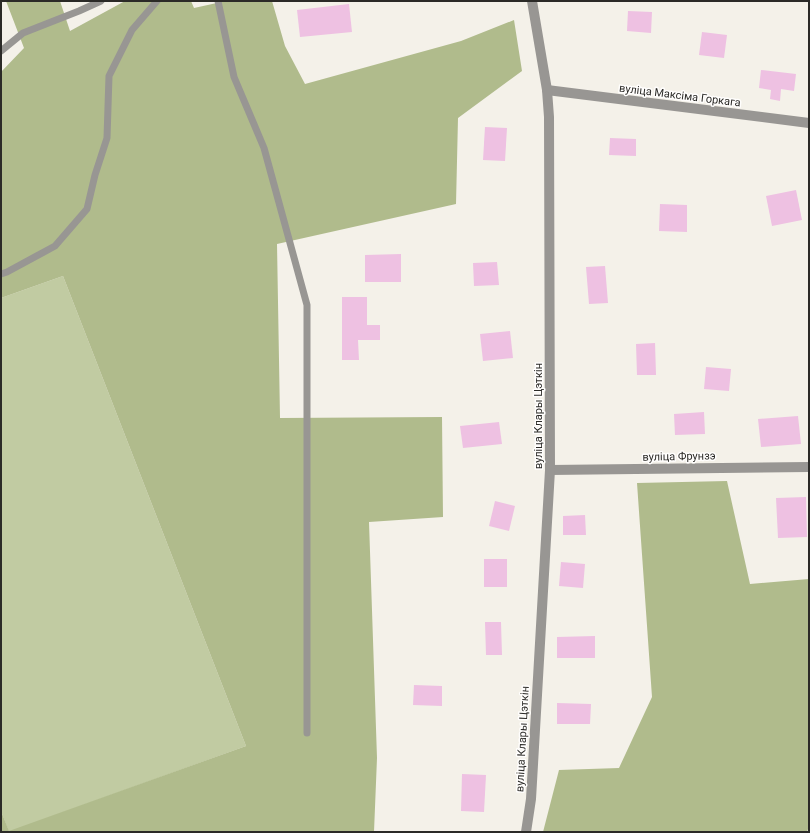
<svg xmlns="http://www.w3.org/2000/svg" width="810" height="833" font-family="Roboto,sans-serif">
	<style>
		.green { fill: #c1cba2 }
		.forest { fill: #b0bb8c }
		.building { fill: #eec1e2 }
		.lines { fill: none; stroke-linecap: round; stroke-linejoin: round }
		.lane { stroke: #989693; stroke-width: 7 }
		.street { stroke: #989693; stroke-width: 10 }
		.labels { text-anchor: middle; stroke-width: 3; stroke-linejoin: round; paint-order: stroke }
		.street-label { font-size: 11px; fill: #2b2a27; stroke: #fffefd }
	</style>
	<rect width="100%" height="100%" fill="#f4f1e9"/>
	<polygon class="green" points="63,276 246,746 9,832 1,811 1,298"/>
	<g class="forest">
		<polygon points="6,1 60,1 70,31 125,1 191,1 194,8 226,1 272,1 285,46 305,84 461,41 514,20 522,71 458,118 456,204 277,244 280,418 442,417 443,517 369,522 377,758 374,832 1,832 1,811 9,831 246,746 63,276 1,298 1,72 24,48"/>
		<polygon points="727,481 750,584 809,579 809,826 807,832 543,832 559,770 619,768 652,697 637,483"/>
	</g>
	<g class="building">
		<polygon points="349,4 352,32 300,37 297,10"/>
		<polygon points="628,11 652,12 651,33 627,31"/>
		<polygon points="702,32 727,35 724,58 699,55"/>
		<polygon points="761,70 796,74 794,91 781,89 780,101 770,99 771,90 759,88"/>
		<polygon points="485,127 507,128 505,161 483,160"/>
		<polygon points="610,138 636,139 636,156 609,155"/>
		<polygon points="796,190 802,220 772,226 766,196"/>
		<polygon points="660,204 687,205 687,232 659,231"/>
		<polygon points="401,254 401,282 365,282 365,255"/>
		<polygon points="497,262 499,285 474,286 473,263"/>
		<polygon points="605,266 608,303 589,304 586,267"/>
		<polygon points="342,297 367,297 367,325 380,325 380,340 358,340 359,360 342,360"/>
		<polygon points="510,331 513,358 483,361 480,334"/>
		<polygon points="655,343 656,375 637,375 636,344"/>
		<polygon points="706,367 731,369 729,391 704,389"/>
		<polygon points="704,412 705,434 675,435 674,414"/>
		<polygon points="798,416 801,444 761,447 758,419"/>
		<polygon points="499,422 502,444 463,448 460,426"/>
		<polygon points="806,497 807,537 778,538 776,498"/>
		<polygon points="495,501 515,506 509,531 489,526"/>
		<polygon points="585,515 586,535 563,535 563,516"/>
		<rect x="484" y="559" width="23" height="28"/>
		<polygon points="561,562 585,564 583,588 559,586"/>
		<polygon points="485,622 501,622 502,655 486,655"/>
		<polygon points="595,636 595,658 557,658 557,637"/>
		<polygon points="414,685 442,686 442,706 413,705"/>
		<polygon points="557,703 591,704 590,724 557,724"/>
		<polygon points="462,774 486,775 484,812 461,811"/>
	</g>
	<g class="lines">
		<g class="lane">
			<polyline points="218,1 234,77 264,148 307,305 307,733"/>
			<polyline points="1,51 23,33 79,11 101,1"/>
			<polyline points="1,274 7,272 55,246 87,209 95,175 107,138 109,76 132,30 157,1"/>
		</g>
		<g class="street">
			<polyline points="547,90 809,123"/>
			<polyline points="550,470 809,467"/>
			<polyline points="526,832 531,799 550,470 549,117 547,90 532,1"/>
		</g>
	</g>
	<g class="labels">
		<g class="street-label">
			<text transform="translate(680 95) rotate(7)" y="4">вуліца Максіма Горкага</text>
			<text transform="translate(538 416) rotate(-90)" y="4">вуліца Клары Цэткін</text>
			<text transform="translate(679 456) rotate(-1)" y="4">вуліца Фрунзэ</text>
			<text transform="translate(522 739) rotate(-87)" y="4">вуліца Клары Цэткін</text>
		</g>
	</g>
	<rect width="810" height="833" fill="none" stroke="#2b2a27" stroke-width="4"/>
</svg>
